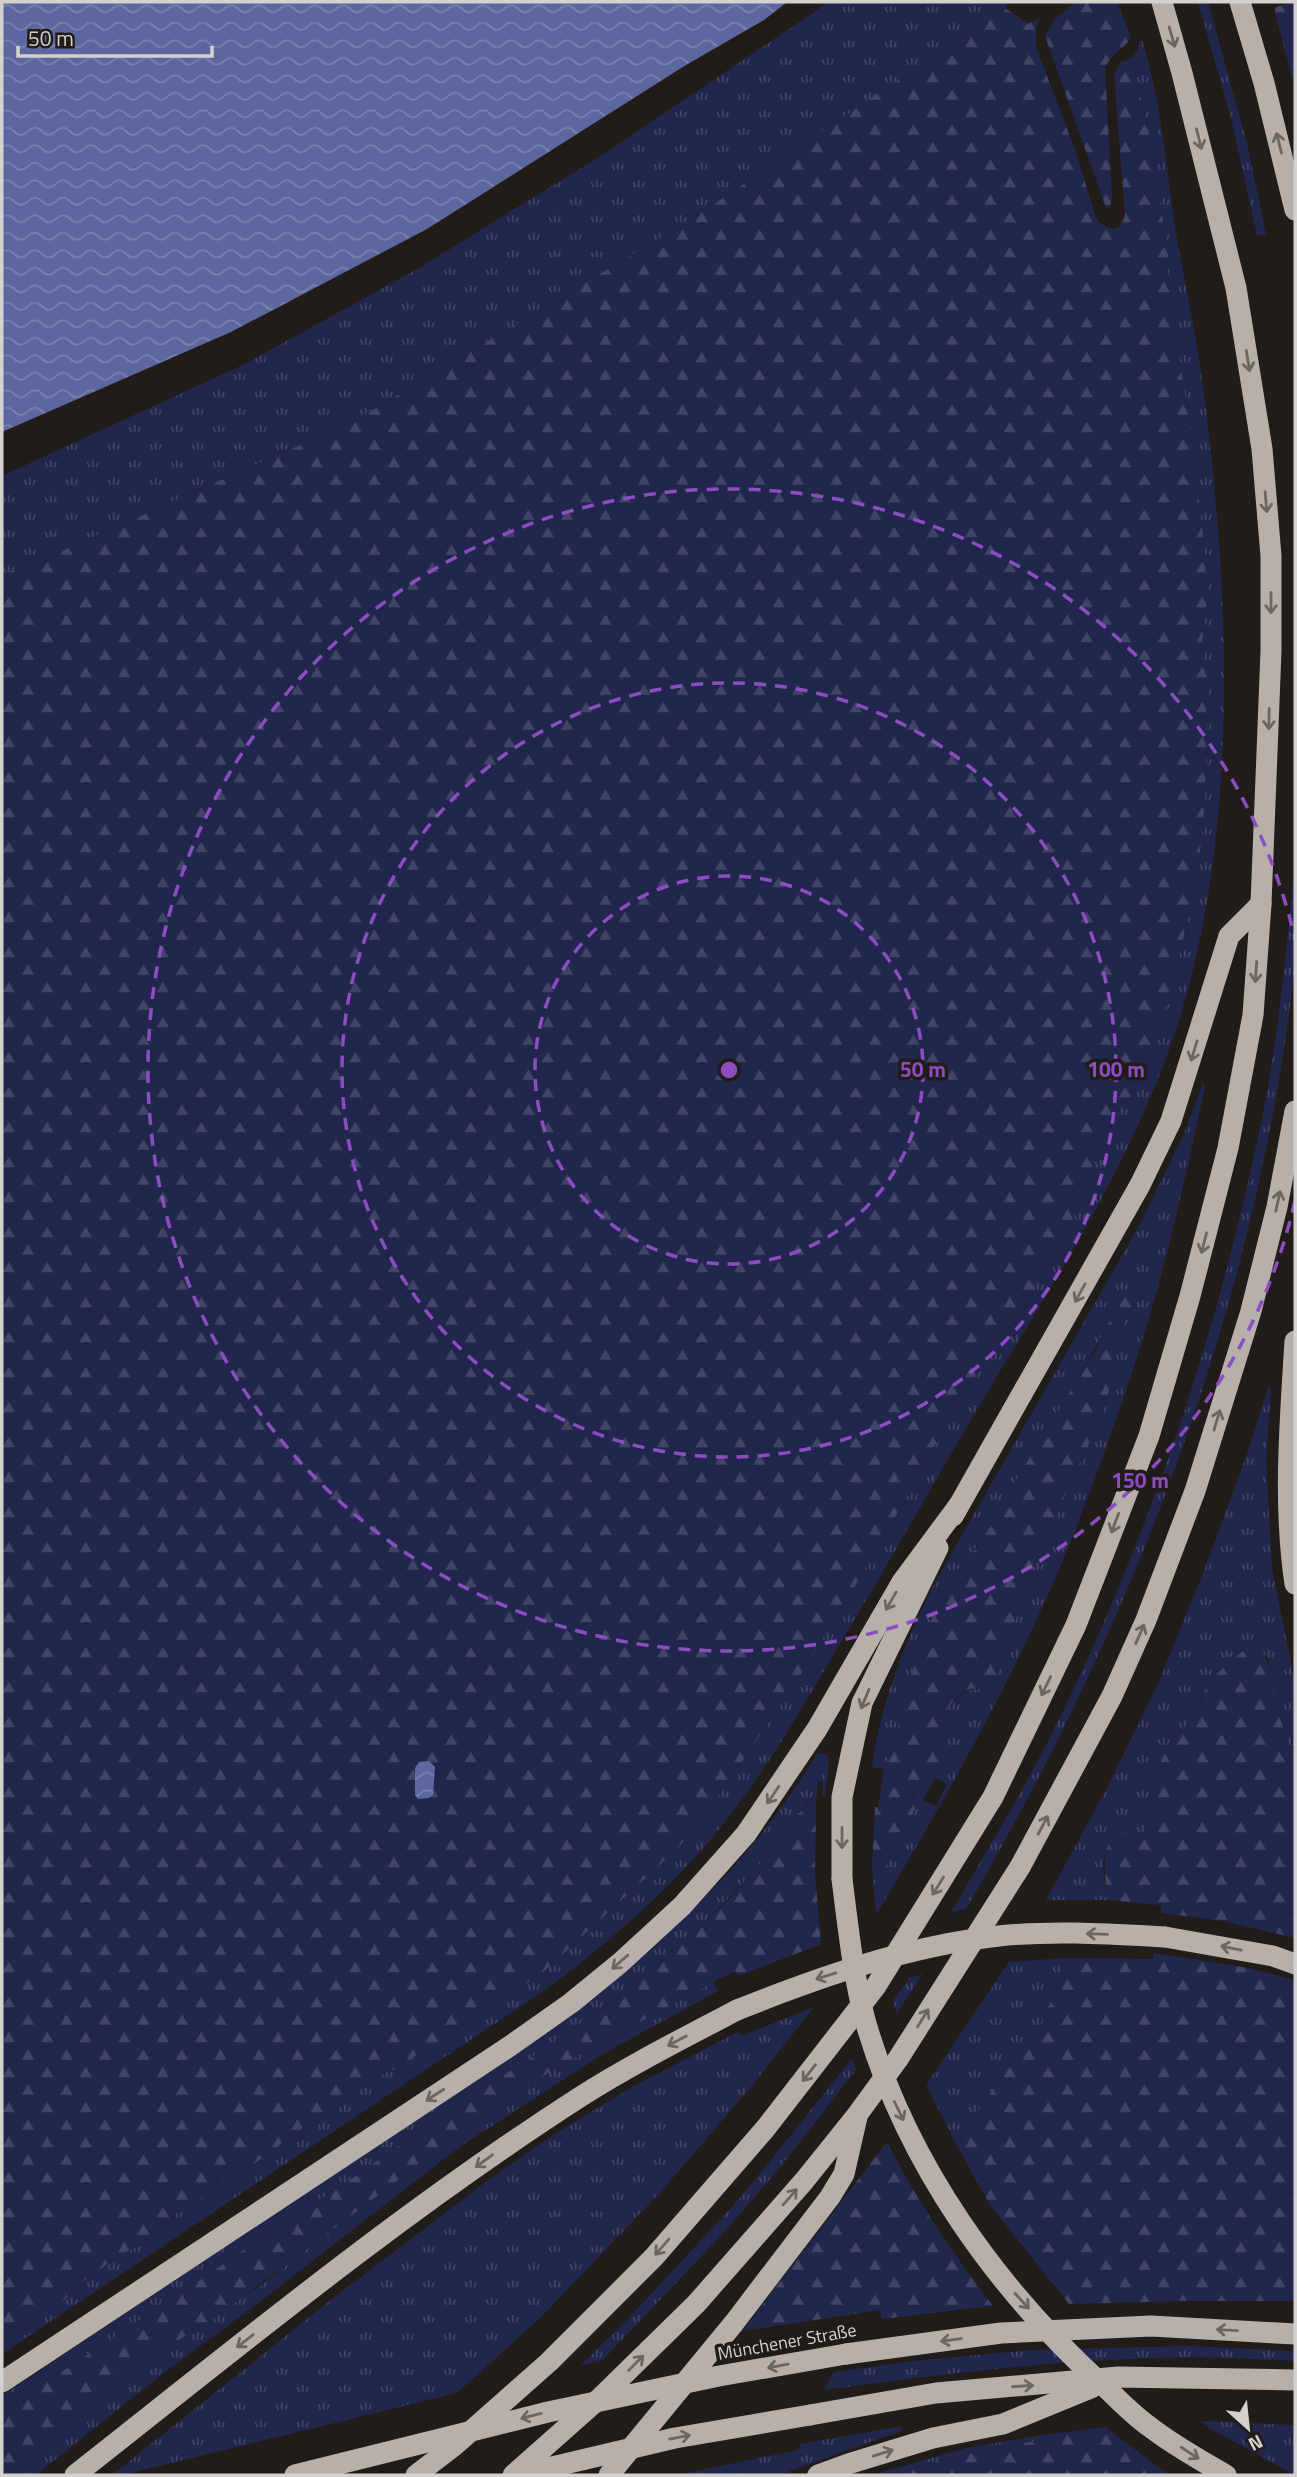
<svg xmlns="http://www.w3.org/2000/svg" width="1297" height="2477" font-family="'Titillium Web',sans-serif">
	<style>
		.grass { fill: url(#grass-tufts); fill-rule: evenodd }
		.forest { fill: url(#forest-firs) }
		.water { fill: url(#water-waves) }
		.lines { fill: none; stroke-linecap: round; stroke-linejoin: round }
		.highway { stroke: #b7b0aa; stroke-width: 21 }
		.highway-bridge { stroke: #b7b0aa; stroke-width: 21 }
		.oneway { stroke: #6c6660 }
		.ring { fill: none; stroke: #8d4dc2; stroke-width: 3.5; stroke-dasharray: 12 9 }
		.labels { text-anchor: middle; stroke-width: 7; stroke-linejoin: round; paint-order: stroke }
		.street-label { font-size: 18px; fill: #d4d1ce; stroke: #211c17 }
		.centre { fill: #8d4dc2; stroke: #211c17; stroke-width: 3.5 }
		.ring-label { font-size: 21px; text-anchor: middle; font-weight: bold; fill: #8d4dc2; stroke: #211c17; stroke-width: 7; stroke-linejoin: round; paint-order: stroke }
	</style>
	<defs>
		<pattern id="grass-tufts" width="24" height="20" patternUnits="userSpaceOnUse" patternTransform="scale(1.75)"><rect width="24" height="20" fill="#21274c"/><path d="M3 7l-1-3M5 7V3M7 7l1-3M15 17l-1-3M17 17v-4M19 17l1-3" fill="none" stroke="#404565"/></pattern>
		<pattern id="forest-firs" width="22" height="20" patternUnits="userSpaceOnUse" patternTransform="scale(1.75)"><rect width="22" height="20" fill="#21274c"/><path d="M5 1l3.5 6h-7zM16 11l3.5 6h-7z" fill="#404565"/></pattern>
		<pattern id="water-waves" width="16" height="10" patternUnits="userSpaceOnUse" patternTransform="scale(1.75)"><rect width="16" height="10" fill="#5c669f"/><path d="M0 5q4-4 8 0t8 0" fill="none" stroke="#7a82af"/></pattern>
	</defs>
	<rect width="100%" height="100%" fill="#211c17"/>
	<g class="grass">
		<polygon points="829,2 1009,2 1005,8 694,218 356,420 26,567 2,573 2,476 245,364 419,268 599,157"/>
		<polygon points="1198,2 1208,2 1247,143 1266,234 1257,236 1231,118"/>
		<path d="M1142,40C1162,104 1166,168 1176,233C1184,279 1194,325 1201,372C1230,582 1242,836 1173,1039C1132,1156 1068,1261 1003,1366C975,1412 948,1459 921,1506C894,1553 866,1600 838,1647C798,1716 758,1784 706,1845C658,1900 603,1947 545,1990L2,2354V2339L56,2308L81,2283L121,2254L165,2234L177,2212L196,2204L214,2186L254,2164L323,2113C345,2109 345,2101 360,2088C370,2079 382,2074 395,2069L541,1974L677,1849L705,1816L878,1548L1002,1325L1026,1307L1033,1293V1280L1039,1268L1050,1261L1069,1229L1107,1130L1123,1105L1136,1092L1152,1049L1181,949L1198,872L1205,801L1207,678C1195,649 1208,619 1207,589C1201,484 1181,379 1168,275V255L1150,137L1133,63L1130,59L1138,51L1140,41Z"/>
		<path d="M1295,857C1295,892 1297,929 1295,964C1259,1299 1135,1620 966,1909L951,1912C991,1844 1032,1776 1066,1705C1158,1513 1224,1312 1265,1103C1280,1022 1288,939 1295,857Z"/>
		<path d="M1203,1083L1205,1086C1191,1153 1176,1221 1158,1287C1135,1369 1106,1450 1076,1528C1023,1663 950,1791 876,1915L872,1867L878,1870L926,1771L945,1758C927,1736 951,1689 978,1689L1003,1662L1021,1602L1038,1555L1051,1532L1069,1484L1085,1453L1099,1420L1111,1385L1114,1363L1126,1316L1131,1307L1115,1309C1087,1368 1051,1422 1018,1478C1002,1504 990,1540 964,1558L928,1627L904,1696L895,1742L884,1769L872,1767C881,1702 905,1642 934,1584L1139,1226L1183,1136ZM935,1778L947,1784L936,1807L923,1800Z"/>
		<path d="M1269,1385L1271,1390L1266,1461L1272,1568L1295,1683V1762L1277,1710L1272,1671L1267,1656L1244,1649C1230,1666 1217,1673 1204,1693C1198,1703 1197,1718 1187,1726C1184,1729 1180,1729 1177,1731C1170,1736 1153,1780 1151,1790C1150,1796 1155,1805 1157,1811L1141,1835L1123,1832C1119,1837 1110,1843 1107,1849C1100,1864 1104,1885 1109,1900H1046L1107,1788L1158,1684L1205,1568L1247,1454Z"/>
		<path d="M821,1753L827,1755L829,1760L825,1796L822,1795L823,1781H818L816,1802L808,1803L755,1871L682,1945L645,1979L531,2058L479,2091L468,2102L426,2127L334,2191L296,2213L205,2277L2,2411V2396L575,2013C671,1936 753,1859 817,1754Z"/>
		<polygon points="1064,1958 1058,1994 1048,2007 1040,2030 1019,2050 956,2144 926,2085 1009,1962"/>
		<polygon points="923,1974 897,2013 893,2001 909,1978"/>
		<polygon points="713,1982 718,1991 603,2054 458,2148 261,2301 161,2375 36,2475 6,2475 84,2412 128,2362 150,2351 174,2343 260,2286 371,2198 470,2126 552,2070"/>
		<polygon points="814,2007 750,2088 658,2195 539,2319 457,2393 122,2475 112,2475 332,2299 491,2178 550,2137 632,2087 738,2032 741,2036"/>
		<polygon points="852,2059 856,2070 781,2166 728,2228 602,2361 581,2365 629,2318 740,2198"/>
		<path d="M1188,2346L1295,2351V2361C1249,2359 1203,2356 1157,2358C1046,2361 935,2375 824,2390L834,2372L923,2360L1031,2350Z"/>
		<polygon points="1200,2421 1295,2425 1295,2475 1211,2429"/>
		<polygon points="897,2427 901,2427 901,2431 779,2475 676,2475 799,2450 800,2444"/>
		<polygon points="1036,2436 1035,2441 961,2455 888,2475 872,2475 966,2448"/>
	</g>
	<g class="forest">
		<path d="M1076,2H1117L1131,38C1122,51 1110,54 1105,69L1112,199L1110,207L1106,208L1045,36L1055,19Z"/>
		<polygon points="1290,2 1295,5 1295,90 1274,8"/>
		<path d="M1005,8L1028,24L1040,17L1036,28V47L1076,152L1095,215L1100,223L1112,229L1119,227L1125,216L1114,74L1121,62L1130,59L1133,63L1150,137L1168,255V275C1181,379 1201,484 1207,589C1208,619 1195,649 1207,678L1205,801L1198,872L1181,949L1152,1049L1136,1092L1123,1105L1107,1130L1069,1229L1050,1261L1039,1268L1033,1280V1292L1026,1307L1002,1325L878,1548L795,1684L705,1816L677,1849L541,1974L395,2069C382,2074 370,2079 360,2088C345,2101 345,2109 323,2113L254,2164L214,2186L196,2204L178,2212L172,2218V2227L165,2234L121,2254L81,2283L56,2308L2,2339V573L26,567L356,420L693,218Z"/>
		<path d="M1126,1292L1131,1295L1133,1303L1126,1316L1114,1363L1111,1385L1099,1420L1085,1453L1069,1484L1051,1532L1038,1555L1021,1602L1003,1662L987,1691C982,1690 976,1688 971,1689C948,1694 928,1740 946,1758L926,1771L912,1798L915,1808C908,1824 895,1867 878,1870L872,1867L875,1807H878L884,1769L895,1742L904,1696L928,1627L964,1557L975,1550L993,1523L1016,1480L1095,1351L1115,1309V1299L1121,1293Z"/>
		<path d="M1254,1646L1261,1648L1272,1671L1277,1710L1295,1762V1938L1223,1921L1161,1913V1905L1109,1900C1104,1884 1098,1833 1125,1832C1129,1832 1136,1834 1141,1835L1157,1811C1155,1806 1152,1800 1151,1794C1150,1786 1170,1737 1177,1731C1179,1730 1185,1727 1187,1726C1188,1716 1193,1715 1198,1708C1201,1704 1202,1696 1204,1692C1213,1676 1238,1651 1254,1646Z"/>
		<polygon points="812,1801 816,1802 815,1872 821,1944 738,1976 735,1971 713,1982 552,2070 470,2126 222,2313 174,2343 150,2351 128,2362 84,2412 6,2475 2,2475 2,2411 205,2277 296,2213 334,2191 426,2127 467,2102 479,2091 531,2058 645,1979 727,1901 755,1871 794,1818"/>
		<polygon points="1154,1953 1249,1968 1295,1980 1295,2301 1185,2301 1069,2304 990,2205 956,2144 1019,2050 1040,2030 1048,2007 1058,1994 1064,1958 1153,1959"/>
		<path d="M887,2142C917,2201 953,2254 993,2306L882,2319L880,2310L742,2331Z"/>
		<polygon points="1105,2427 1169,2475 888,2475 961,2455 1035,2441 1036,2436"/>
	</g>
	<g class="water">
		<polygon points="2,2 787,2 764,20 686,65 427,229 231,332 2,432"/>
		<polygon points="429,1761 435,1767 433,1795 429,1798 418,1799 415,1795 415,1768 419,1762"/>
	</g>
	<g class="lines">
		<g class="highway">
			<polyline points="1240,2 1264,83 1295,210"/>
			<path d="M1295,1341C1290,1422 1283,1504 1295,1584"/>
			<polyline points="953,1516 1140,1185 1171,1121 1229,936 1261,904"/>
			<polyline points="842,1879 842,1797 862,1703 938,1548"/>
			<polyline points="1165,1937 1273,1956 1295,1964"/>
			<polyline points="846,2354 1001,2333 1151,2326 1295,2334"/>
			<polyline points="2,2382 510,2046 571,2003 620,1963 682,1906 746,1834 817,1729 902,1582 959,1505"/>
			<polyline points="810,2415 936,2393 1118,2377 1295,2380"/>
			<path d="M75,2475C240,2345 403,2211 580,2097C630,2065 684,2038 737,2010"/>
			<polyline points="416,2475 454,2446 549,2362 654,2257 765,2129 876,1986 993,1797 1076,1625 1149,1436 1190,1296 1228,1148 1253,1015 1261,904 1271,651 1271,556 1262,449 1236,288 1182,73 1162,2"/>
			<polyline points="513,2475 601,2397 696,2304 804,2181 857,2115 898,2059 1020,1867 1112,1696 1146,1620 1195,1491 1251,1311 1277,1207 1295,1111"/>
			<polyline points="609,2475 734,2323 830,2197 844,2174 857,2117"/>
			<polyline points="818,2475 848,2464 933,2438 1003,2424 1093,2387"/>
		</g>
		<g class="highway-bridge">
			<path d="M842,1879C848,1926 853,1975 865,2020C906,2163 997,2290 1106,2388C1120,2401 1134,2416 1150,2427C1173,2445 1200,2460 1226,2475"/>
			<path d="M737,2010C822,1976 908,1946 999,1936C1054,1930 1111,1934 1165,1937"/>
			<polyline points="295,2475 548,2412 719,2376 846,2354"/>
			<polyline points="518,2475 675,2438 810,2415"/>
		</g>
	</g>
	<defs><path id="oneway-shaft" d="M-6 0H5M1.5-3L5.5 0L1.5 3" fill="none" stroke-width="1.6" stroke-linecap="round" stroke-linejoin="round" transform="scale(1.75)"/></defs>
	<g class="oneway">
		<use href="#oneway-shaft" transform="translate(1172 37) rotate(74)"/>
		<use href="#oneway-shaft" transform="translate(1199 139) rotate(76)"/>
		<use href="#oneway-shaft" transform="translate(1279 143) rotate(-104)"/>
		<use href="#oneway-shaft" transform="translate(1248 361) rotate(81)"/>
		<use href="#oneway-shaft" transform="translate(1266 502) rotate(85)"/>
		<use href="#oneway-shaft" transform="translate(1271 603) rotate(90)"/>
		<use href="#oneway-shaft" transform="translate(1269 719) rotate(91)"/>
		<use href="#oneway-shaft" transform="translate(1256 972) rotate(94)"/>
		<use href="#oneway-shaft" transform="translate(1194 1051) rotate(107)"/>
		<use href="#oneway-shaft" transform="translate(1278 1201) rotate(-78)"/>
		<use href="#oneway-shaft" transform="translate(1204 1243) rotate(104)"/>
		<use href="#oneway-shaft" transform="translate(1080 1293) rotate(119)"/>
		<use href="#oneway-shaft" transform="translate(1217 1420) rotate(-73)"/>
		<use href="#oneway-shaft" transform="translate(1115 1523) rotate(111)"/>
		<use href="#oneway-shaft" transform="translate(891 1601) rotate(120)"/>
		<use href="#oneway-shaft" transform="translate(1140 1634) rotate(-66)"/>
		<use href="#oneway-shaft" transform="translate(1046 1686) rotate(116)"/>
		<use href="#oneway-shaft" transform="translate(865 1699) rotate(112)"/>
		<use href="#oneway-shaft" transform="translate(773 1795) rotate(124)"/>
		<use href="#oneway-shaft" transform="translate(1043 1825) rotate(-62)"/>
		<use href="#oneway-shaft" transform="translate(842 1838) rotate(90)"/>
		<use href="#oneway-shaft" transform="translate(938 1886) rotate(122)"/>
		<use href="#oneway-shaft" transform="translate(1097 1934) rotate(-178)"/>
		<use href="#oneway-shaft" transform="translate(1231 1948) rotate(-169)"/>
		<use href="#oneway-shaft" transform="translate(620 1962) rotate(139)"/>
		<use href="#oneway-shaft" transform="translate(826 1976) rotate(163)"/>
		<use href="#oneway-shaft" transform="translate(923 2018) rotate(-58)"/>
		<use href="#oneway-shaft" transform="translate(677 2041) rotate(152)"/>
		<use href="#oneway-shaft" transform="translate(809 2073) rotate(128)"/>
		<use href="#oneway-shaft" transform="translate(435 2095) rotate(147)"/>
		<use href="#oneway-shaft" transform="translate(899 2111) rotate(64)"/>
		<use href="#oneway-shaft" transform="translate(484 2161) rotate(144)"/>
		<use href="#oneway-shaft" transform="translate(790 2197) rotate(-49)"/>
		<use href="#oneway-shaft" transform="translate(662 2247) rotate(131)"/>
		<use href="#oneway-shaft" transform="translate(1022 2301) rotate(48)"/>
		<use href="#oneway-shaft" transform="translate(1227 2330) rotate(-177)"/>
		<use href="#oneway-shaft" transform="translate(951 2340) rotate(172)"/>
		<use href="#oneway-shaft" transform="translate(245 2341) rotate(142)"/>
		<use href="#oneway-shaft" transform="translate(636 2363) rotate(-45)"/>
		<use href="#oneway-shaft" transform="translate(778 2366) rotate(170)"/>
		<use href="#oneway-shaft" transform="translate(1023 2386) rotate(-4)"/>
		<use href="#oneway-shaft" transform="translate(531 2416) rotate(166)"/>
		<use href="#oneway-shaft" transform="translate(680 2437) rotate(-11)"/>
		<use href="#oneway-shaft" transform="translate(883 2453) rotate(-17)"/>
		<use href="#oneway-shaft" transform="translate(1190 2453) rotate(33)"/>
	</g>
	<g class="ring">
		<circle cx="729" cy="1070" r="194"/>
		<circle cx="729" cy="1070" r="387"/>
		<path d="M1295 1201A581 581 0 1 1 1295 939"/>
	</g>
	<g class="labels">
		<g class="street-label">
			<text transform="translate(787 2342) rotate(-10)" y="6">Münchener Straße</text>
		</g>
	</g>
	<circle cx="729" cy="1070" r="10" class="centre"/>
	<g class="ring-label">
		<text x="923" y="1077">50 m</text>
		<text x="1116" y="1077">100 m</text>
		<text x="1140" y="1488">150 m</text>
	</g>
	<rect width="1297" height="2477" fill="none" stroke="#d4d1ce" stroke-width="7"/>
	<g transform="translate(1248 2428) rotate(153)" stroke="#211c17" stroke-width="5" paint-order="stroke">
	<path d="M0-5L12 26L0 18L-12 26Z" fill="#d4d1ce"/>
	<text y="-10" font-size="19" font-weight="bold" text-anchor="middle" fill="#d4d1ce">N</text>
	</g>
	<path d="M18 46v10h194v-10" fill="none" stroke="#d4d1ce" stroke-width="3.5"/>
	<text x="28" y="46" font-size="21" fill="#d4d1ce" stroke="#211c17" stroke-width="5" paint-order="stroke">50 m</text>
</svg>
